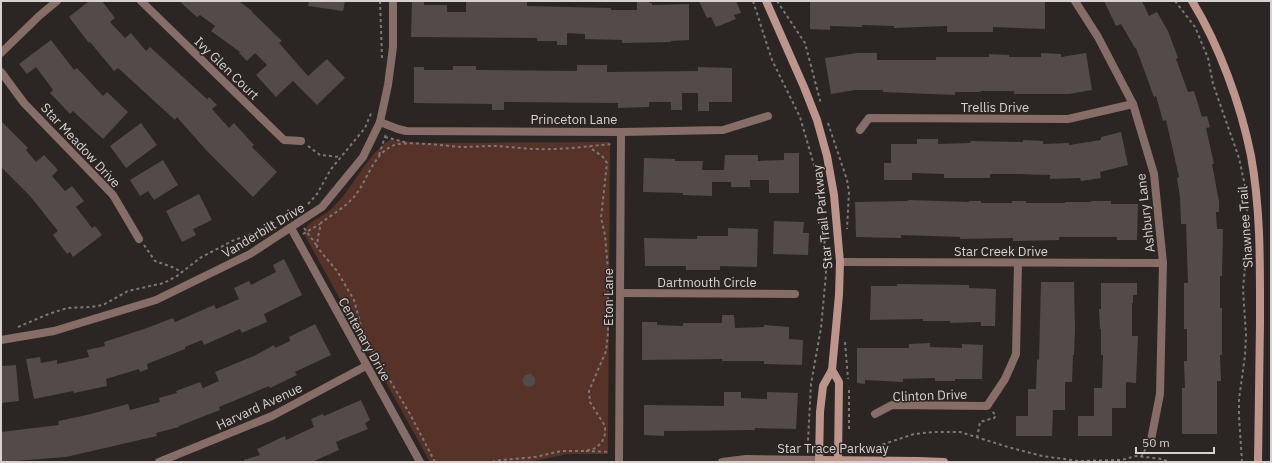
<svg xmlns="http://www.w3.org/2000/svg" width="1272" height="463" font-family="'IBM Plex Sans',sans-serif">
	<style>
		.green { fill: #563229 }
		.building { fill: #524b49 }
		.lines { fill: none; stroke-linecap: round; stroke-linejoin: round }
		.path { stroke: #7d7876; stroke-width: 2; stroke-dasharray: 3 3; stroke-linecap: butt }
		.street { stroke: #866d67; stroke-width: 8 }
		.secondary { stroke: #bd958b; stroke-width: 8 }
		.labels { text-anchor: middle; stroke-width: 3; stroke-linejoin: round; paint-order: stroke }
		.street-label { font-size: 13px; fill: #d7d2d1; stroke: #2b2523 }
	</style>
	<rect width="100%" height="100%" fill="#2b2523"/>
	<path class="green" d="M390,140L422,143L610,142L608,454H568L528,462H430L304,234C305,232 306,228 307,226C313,219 324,216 330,210C353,190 366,154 390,140Z"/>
	<g class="building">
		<polygon points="89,1 102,1 115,18 110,22 125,38 131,33 146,51 150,47 207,99 209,97 217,105 212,109 229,128 234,123 254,145 252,147 277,172 253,197 206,150 177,117 175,120 118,68 114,71 90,42 89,43 69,17"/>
		<polygon points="179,1 239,1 252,11 252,12 282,41 279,43 308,76 327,59 345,78 317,105 293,81 276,97 256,75 267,65 255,53 247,61 239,53 240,52 211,31 215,26 200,15 197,17"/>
		<polygon points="309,1 345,1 343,11 308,6"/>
		<polygon points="412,1 424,1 424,5 447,5 447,12 466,12 466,1 527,2 527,6 611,8 611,10 637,10 637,1 649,1 649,3 652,3 652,5 689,4 689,40 671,41 671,42 622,43 622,40 585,39 585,34 567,33 567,45 557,45 557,41 537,41 537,38 411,37"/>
		<polygon points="699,1 736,1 741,13 734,15 736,19 716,27 711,17 707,18"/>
		<polygon points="810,1 1045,1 1045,29 993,27 993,32 947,32 947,26 894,28 894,26 862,25 862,27 830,26 830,30 810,29"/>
		<polygon points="1104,1 1142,1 1149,16 1157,12 1168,31 1178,58 1176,59 1188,92 1194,91 1202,117 1207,116 1210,127 1206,128 1214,164 1212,164 1219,202 1219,212 1216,212 1217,229 1223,229 1222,276 1220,276 1220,308 1222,308 1222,355 1220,355 1221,381 1217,381 1217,434 1182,434 1182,388 1185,388 1184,361 1187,361 1187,329 1184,329 1184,283 1188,283 1186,224 1181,224 1180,197 1177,178 1179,177 1166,120 1163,121 1156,96 1154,97 1136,48 1135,48 1121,24 1116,26"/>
		<polygon points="51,40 74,70 77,68 103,96 107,92 128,112 103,139 73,111 70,114 50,93 53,90 36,67 27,74 19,64"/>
		<polygon points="857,53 877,53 877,60 936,60 936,57 989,57 989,54 1009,55 1009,57 1041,57 1041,53 1061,54 1061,57 1086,53 1092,90 1069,94 1014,94 1014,91 981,91 981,92 955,92 955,95 883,92 883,90 855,90 831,94 825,58"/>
		<polygon points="577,65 607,65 607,72 698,71 698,67 732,68 732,102 709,102 709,111 698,111 698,93 682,93 682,110 671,110 671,102 649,102 649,107 618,108 618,103 504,102 504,110 492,110 492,104 414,103 414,67 424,67 424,70 453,70 453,66 476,66 476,70 577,71"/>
		<polygon points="1,121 28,148 26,150 36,162 44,155 58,170 52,176 65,191 72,186 84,201 76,207 92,228 95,226 102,235 73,257 70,252 67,254 53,235 58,231 30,196 1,167"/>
		<polygon points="141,123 157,145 126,168 110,146"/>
		<polygon points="1121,132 1128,165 1100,172 1101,178 1081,181 1080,178 1050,179 1050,175 1016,174 990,174 990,178 944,178 944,174 912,173 912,180 884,180 884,163 891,163 891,144 917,144 917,139 938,139 938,144 970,143 971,141 1023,142 1023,140 1043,141 1043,144 1069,143 1069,145 1101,140 1101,137"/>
		<polygon points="784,153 799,153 799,193 769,193 769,180 750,180 750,187 731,187 731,182 712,182 712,196 683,195 683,193 643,192 644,158 675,159 675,161 703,161 702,170 724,170 725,155 758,155 758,161 784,160"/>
		<polygon points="163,160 178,185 154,200 148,191 140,196 130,180"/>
		<polygon points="199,194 212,220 193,229 196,235 182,242 166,211"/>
		<polygon points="909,200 969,202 969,201 981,201 981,203 1012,203 1012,201 1026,201 1026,203 1065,203 1065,202 1091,202 1091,201 1111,201 1111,204 1138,204 1137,240 1117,240 1117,237 1059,237 1059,240 1013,241 1013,238 960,239 960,237 901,235 901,238 856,237 855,202 908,201"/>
		<polygon points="774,221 804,222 803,233 809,233 808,255 773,254"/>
		<polygon points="728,228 758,229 757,267 720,266 720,270 686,270 686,266 645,266 644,238 697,239 697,236 728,236"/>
		<polygon points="284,259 302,295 264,314 267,322 242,333 240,329 204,345 202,340 185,347 185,349 147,364 148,369 140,372 139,369 106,379 107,386 74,393 73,391 34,399 26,359 40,357 41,363 57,360 57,364 89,357 87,350 105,346 104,342 144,329 173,318 175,322 214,305 216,309 239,299 234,288 249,281 251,285 276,272 273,265"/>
		<polygon points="1041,282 1074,282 1075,329 1074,355 1073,355 1072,382 1065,382 1065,410 1053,410 1052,436 1016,436 1016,416 1028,416 1028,389 1036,389 1037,359 1039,360"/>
		<polygon points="1101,283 1137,283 1137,295 1133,295 1133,303 1132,303 1132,336 1138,336 1136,383 1126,382 1126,408 1112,408 1112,436 1078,436 1078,416 1094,416 1094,388 1102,388 1103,355 1101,355 1101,329 1100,329 1099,309 1101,309"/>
		<polygon points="897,284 969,285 969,288 996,289 995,326 981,326 981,322 950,323 950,321 923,321 923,319 870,320 871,286 897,286"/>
		<polygon points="722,315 734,315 735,328 764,327 764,325 789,327 789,339 803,340 802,365 764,364 764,361 722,361 722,359 642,360 642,322 657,322 657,325 683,326 683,323 722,323"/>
		<polygon points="315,324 331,355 295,372 297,375 270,388 269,386 219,407 220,410 179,426 179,427 156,433 157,436 66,457 1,462 1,432 59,425 58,421 87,415 128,404 130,410 160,402 159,398 177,393 176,391 200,382 203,388 219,381 215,372 254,356 274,345 275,348 290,341 289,337"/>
		<polygon points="930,343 930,347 962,348 962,344 983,345 982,379 955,379 955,381 935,381 935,378 903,379 903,382 865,380 865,384 857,383 857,348 909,348 909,344"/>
		<polygon points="16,365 19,401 1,403 1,366"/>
		<polygon points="531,374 535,378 535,384 530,387 524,385 522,380 525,375"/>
		<polygon points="724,392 741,392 741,398 767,399 767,392 798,393 796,429 755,428 755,430 674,431 664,431 664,436 644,435 644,405 724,406"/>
		<polygon points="361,400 370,420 365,423 368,429 336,442 339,450 312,462 244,462 244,460 260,455 257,449 285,436 286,440 314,427 311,419 323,414 324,416"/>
	</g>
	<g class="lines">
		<g class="path">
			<polyline points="380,1 382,58"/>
			<polyline points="753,1 772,60 800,117 816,172 824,229 826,274 821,328 811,384 808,441 809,452"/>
			<polyline points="777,1 805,43 821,104"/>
			<polyline points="1175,1 1195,27 1208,58 1213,84 1239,158 1245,186"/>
			<polyline points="828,123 847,180 849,192 847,229"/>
			<polyline points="385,137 408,143"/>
			<polyline points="308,146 320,155 341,157"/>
			<polyline points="379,155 386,134"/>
			<polyline points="1245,190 1247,204"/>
			<polyline points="308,204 317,194 331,169 365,128 372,111"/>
			<polyline points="304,228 317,246"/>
			<polyline points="303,234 320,224"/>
			<polyline points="144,245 155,261 172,267 182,272"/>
			<polyline points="18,327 46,315 67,308 90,307 103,305 128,291 164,283 177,276 200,258 232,241 248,235 263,231 273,227"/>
			<polyline points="845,342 848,379"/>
			<polyline points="849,429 849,389"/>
			<polyline points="977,438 980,422 994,418 996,416 992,411"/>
			<polyline points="847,449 878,446 914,434 934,432 960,432 1008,447 1042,456 1079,461 1121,460 1136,456 1162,459 1169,462"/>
			<polyline points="586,451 610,452"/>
			<polyline points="1141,457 1146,448"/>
			<path d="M435,462L410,414L379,362L362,330L354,300L337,271L317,247L318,237L321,223C331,215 344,208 352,199C367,184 371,156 392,146C403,140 447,146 461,147C471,147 482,146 492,146C507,146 522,149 537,149C563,150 588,146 613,144"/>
			<polyline points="492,462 501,460 535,457 561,451 585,451 596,448 602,442 605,434 605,426 590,402 589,391 606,351 608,333 608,270 605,235 601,218 607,163 603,157 589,147"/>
			<polyline points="1242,462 1239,417 1239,399 1245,356 1246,335 1243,289 1248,234 1247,208"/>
		</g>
		<g class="street">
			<polyline points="141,1 284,140 301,141"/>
			<polyline points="1075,1 1098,37 1133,104 1154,174 1163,263 1160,394 1151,440"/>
			<polyline points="1,53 39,16 57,1"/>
			<polyline points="1,72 24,103 113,195 139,239"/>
			<polyline points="380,122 398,129 406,131 621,132 723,130 768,116"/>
			<polyline points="860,130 869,118 1068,119 1133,104"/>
			<polyline points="291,228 420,462"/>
			<polyline points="840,262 1163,263"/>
			<polyline points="620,293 795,294"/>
			<polyline points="1,340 54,331 156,300 250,254 322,207 363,157 380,122 388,85 393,47 393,1"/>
			<polyline points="875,414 892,405 987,406 1005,379 1016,354 1018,263"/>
			<polyline points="159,462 272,416 366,366"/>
			<polyline points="619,462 621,132"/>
			<polyline points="722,462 746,459 819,460"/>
		</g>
		<g class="secondary">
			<polyline points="766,1 804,87 817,120 827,156 834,195 840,262 839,295 832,370 823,386 820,412 819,462"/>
			<path d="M1192,1C1219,45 1241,105 1251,156C1261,211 1260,267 1260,323C1259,369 1259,416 1258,462"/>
			<polyline points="832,370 839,382 838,462"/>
			<polyline points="819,460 919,461 944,462"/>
		</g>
	</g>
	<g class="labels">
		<g class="street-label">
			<text transform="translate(227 68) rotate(44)" y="5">Ivy Glen Court</text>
			<text x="995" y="112">Trellis Drive</text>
			<text x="574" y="124">Princeton Lane</text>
			<text transform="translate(81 145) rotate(47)" y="5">Star Meadow Drive</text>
			<text transform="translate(1145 213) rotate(-97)" y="5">Ashbury Lane</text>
			<text transform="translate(822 217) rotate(-96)" y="5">Star Trail Parkway</text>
			<text transform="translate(1245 227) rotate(-94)" y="5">Shawnee Trail</text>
			<text transform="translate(263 230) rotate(-31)" y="5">Vanderbilt Drive</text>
			<text x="1001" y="256">Star Creek Drive</text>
			<text x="707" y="287">Dartmouth Circle</text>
			<text transform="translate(608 297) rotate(-90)" y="5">Eton Lane</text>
			<text transform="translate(365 339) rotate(61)" y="5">Centenary Drive</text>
			<text transform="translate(930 395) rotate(-2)" y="5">Clinton Drive</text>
			<text transform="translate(259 406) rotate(-25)" y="5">Harvard Avenue</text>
			<text x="833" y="453">Star Trace Parkway</text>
		</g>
	</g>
	<rect width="1272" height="463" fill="none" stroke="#d7d2d1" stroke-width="4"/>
	<path d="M1136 447v6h78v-6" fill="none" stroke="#d7d2d1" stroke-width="2"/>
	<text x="1142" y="447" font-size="12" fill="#d7d2d1" stroke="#2b2523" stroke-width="3" paint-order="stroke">50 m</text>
</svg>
